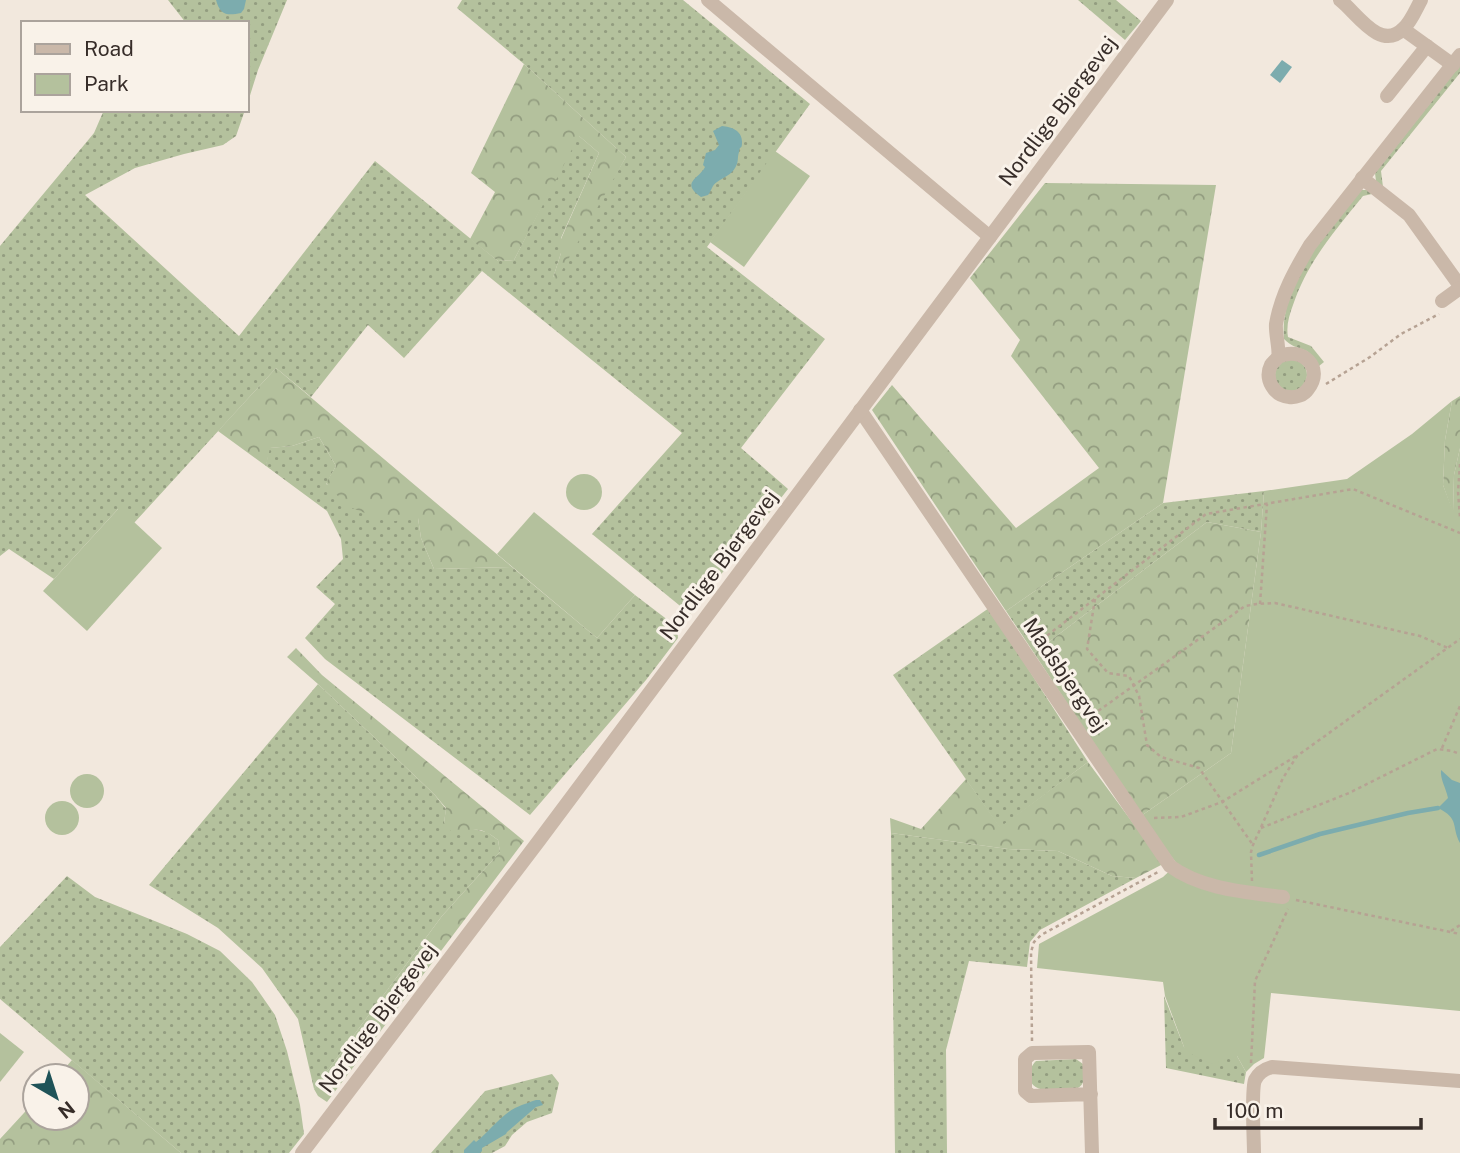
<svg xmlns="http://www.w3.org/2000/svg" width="1460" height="1153" font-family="'Public Sans',sans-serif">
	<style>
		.grass { fill: url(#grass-dots) }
		.forest { fill: url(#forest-crowns) }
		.green { fill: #b4c19d }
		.water { fill: #7cacae }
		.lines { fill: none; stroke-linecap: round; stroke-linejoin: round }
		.stream { stroke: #7cacae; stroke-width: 4.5 }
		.path { stroke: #b6a293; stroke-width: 2.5; stroke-dasharray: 3.5 3.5; stroke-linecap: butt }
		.minor { stroke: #cab8a9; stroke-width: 14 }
		.labels { text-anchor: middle; stroke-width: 6; stroke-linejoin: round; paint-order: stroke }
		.street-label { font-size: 21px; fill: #372d29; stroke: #f9f2e9 }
	</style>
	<defs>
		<pattern id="grass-dots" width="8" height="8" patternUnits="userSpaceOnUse" patternTransform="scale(1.75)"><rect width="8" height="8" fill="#b4c19d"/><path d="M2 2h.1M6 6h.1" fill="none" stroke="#939d80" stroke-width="1.8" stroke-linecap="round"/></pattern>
		<pattern id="forest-crowns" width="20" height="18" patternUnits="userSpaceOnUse" patternTransform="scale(1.75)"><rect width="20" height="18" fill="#b4c19d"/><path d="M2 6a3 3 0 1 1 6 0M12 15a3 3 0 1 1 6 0" fill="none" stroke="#939d80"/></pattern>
	</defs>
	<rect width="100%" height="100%" fill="#f2e8dd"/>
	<g class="grass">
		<polygon points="168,0 287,0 258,70 247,105 247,23 186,23"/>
		<polygon points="462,0 683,0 810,104 707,247 825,339 741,448 788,489 690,614 592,534 682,433 482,271 404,358 368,325 311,397 276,368 134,523 118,509 54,579 9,549 0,556 0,246 94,133 104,110 245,110 236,136 223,145 184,154 135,168 85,195 239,336 375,161 498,261 514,260 578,135 599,153 561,238 561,253 553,278 626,157 524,64 457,8"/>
		<polygon points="1078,0 1116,0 1141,21 1125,40"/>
		<polygon points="1460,65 1460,73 1381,171 1383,187 1376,181 1375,173"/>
		<path d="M1361,190H1368L1372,194L1363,196C1334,232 1308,261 1293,305C1289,316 1286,326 1288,337L1311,346L1324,362L1319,366C1306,342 1299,354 1284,339C1279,283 1328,231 1361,190Z"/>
		<circle cx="1291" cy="375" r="16"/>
		<polygon points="319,437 336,466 326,484 418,518 421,538 434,569 512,567 597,638 635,595 677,627 678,638 646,680 530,815 325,659 305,638 335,604 316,587 343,559 341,539 327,511 266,466 269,448 292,446"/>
		<polygon points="1264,491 1261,532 1207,522 1034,653 1006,611 1163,503"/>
		<polygon points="989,608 1088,762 1000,828 893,675"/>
		<polygon points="318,684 434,794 446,809 444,823 487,832 498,840 500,852 442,916 314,1089 298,1019 262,968 218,928 149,885"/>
		<polygon points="891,833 1008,849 1058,851 1112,876 1136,878 1040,930 1030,942 1027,967 969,961 946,1050 947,1153 895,1153"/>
		<polygon points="67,876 95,897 187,934 220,951 252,982 275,1015 287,1051 300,1105 304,1134 289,1153 181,1153 0,999 0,947"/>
		<polygon points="1164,996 1184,1047 1237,1056 1246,1072 1244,1084 1166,1068"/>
		<path d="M1076,1059L1083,1064C1084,1074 1087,1084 1076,1089C1062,1089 1031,1096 1030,1077C1030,1070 1031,1066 1036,1061Z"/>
		<polygon points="552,1074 559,1083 552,1113 527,1122 512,1135 505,1146 492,1153 431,1153 485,1091"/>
	</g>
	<g class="forest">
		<polygon points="524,64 626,157 556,281 553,278 561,253 561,239 599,153 579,136 514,260 498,261 470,239 495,192 471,173"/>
		<polygon points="1045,183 1216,185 1163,503 1006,611 872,410 892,385 1016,528 1099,468 1011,356 1020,340 970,278"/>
		<polygon points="276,368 512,567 434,569 421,538 418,518 388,522 347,506 326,483 336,466 319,437 292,446 270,448 266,466 218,431"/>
		<polygon points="1460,396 1460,448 1454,475 1453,513 1443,485 1445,440 1452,401"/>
		<polygon points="1207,522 1261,532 1231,753 1141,816 1034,653"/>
		<path d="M296,648L322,675L524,841L327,1102L318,1096L314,1089L442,916L500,852L498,840C480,826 474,828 455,836L444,823L446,808L434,794L318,684L287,657Z"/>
		<polygon points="1088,762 1163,864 1136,878 1112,876 1058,851 1008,849 891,833 890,818 921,829 966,779 1000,827"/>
		<polygon points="72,1060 181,1153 0,1153 0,1139 35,1101 35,1118 77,1118 77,1076 58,1076"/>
	</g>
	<g class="green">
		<polygon points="775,151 810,176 744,267 710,242"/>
		<polygon points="1452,401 1445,440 1443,485 1453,511 1454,475 1460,448 1460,1011 1271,993 1264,1058 1254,1064 1246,1072 1237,1056 1212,1064 1191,1054 1184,1047 1165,996 1163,982 1037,968 1039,944 1163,877 1177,864 1141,816 1231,753 1261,532 1264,491 1347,479 1412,434"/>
		<circle cx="584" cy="492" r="18"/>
		<polygon points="119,508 162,548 87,631 43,591"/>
		<polygon points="534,512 635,595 597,638 497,554"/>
		<circle cx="87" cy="791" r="17"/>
		<circle cx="62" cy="818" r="17"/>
		<polygon points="0,1033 24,1052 0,1082"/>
	</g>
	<g class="water">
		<path d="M216,0H246L244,9L241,13C227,16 220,15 216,0Z"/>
		<polygon points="1282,60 1292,67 1280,83 1270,75"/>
		<path d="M722,126C731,127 742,130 742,142C742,151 740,144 739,152C737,158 739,162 735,168C731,175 724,177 717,182C712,185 712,190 708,195L701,197C680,182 699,179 705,167L703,165L706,153L715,150L719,145L713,131Z"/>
		<path d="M1441,770L1452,780L1460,783V843C1451,826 1460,819 1438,808L1448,798C1446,788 1440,779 1441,770Z"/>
		<path d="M536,1100H540L543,1105L536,1107L507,1132L506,1134L482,1148V1151L480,1153H464V1150L474,1140L476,1142C489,1132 500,1116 515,1108C519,1106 530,1102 536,1100Z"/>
	</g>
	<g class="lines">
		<polyline class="stream" points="1259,855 1320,834 1408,813 1438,808"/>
		<g class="path">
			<polyline points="1326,384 1370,357 1401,334 1439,314"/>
			<polyline points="1460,464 1458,492 1460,517"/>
			<polyline points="1095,599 1087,649 1108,673 1129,676 1139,696 1147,745 1161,757 1199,768 1253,845"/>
			<polyline points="1260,604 1267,504"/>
			<polyline points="1036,644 1206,514 1353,489 1460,533"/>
			<polyline points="1087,719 1245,606 1257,604 1275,603 1420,636 1448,648"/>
			<polyline points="1442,748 1460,706"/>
			<polyline points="1154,818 1181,817 1222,802 1296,756"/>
			<polyline points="1261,828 1349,793 1437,749 1452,751 1460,754"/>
			<polyline points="1252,881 1251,852 1253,845 1283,778 1297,756 1460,639"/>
			<polyline points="1296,900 1460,934"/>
			<polyline points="1451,931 1460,925"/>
			<polyline points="1032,1041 1031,952 1034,942 1041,935 1158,872"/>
			<polyline points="1251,1063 1255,981 1288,909"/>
		</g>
		<g class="minor">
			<polyline points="708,0 990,237"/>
			<path d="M1340,0C1356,12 1380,52 1403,29C1411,22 1416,9 1421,0"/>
			<polyline points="1403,29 1453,65"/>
			<polyline points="1387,96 1427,46"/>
			<polyline points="1362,178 1409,215 1460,286"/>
			<polyline points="1442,301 1460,288"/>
			<path d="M1278,357C1302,345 1325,368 1308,389C1304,395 1296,398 1289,397C1274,396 1264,379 1271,365C1273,362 1276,360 1278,357C1280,351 1275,332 1276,324C1281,295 1295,270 1310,245L1460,55"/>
			<path d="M860,410L1170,866C1201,889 1245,892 1283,897"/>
			<polyline points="1091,1094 1031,1096 1025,1091 1025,1059 1032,1053 1089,1052 1092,1153"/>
			<polyline points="302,1153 538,842 1167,0"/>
			<path d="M1254,1153C1254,1139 1251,1090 1255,1080C1259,1072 1265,1069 1272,1067L1460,1081"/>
		</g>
	</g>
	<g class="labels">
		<g class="street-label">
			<text transform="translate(1058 111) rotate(-53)" y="7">Nordlige Bjergevej</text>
			<text transform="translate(719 565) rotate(-53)" y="7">Nordlige Bjergevej</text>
			<text transform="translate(1065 675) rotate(56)" y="7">Madsbjergvej</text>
			<text transform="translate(378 1018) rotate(-53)" y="7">Nordlige Bjergevej</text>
		</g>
	</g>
	<rect x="21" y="21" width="228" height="91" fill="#f9f2e9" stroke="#aba39c" stroke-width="2"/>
	<rect x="35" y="44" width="35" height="10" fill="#cab8a9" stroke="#aba39c" stroke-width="2"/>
	<text x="84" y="56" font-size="21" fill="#372d29">Road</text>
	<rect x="35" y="74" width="35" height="21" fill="#b4c19d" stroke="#aba39c" stroke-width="2"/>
	<text x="84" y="91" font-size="21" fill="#372d29">Park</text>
	<g transform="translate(56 1097) rotate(141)"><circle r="33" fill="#f9f2e9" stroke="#aba39c" stroke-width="2"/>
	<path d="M0-5L12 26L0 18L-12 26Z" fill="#1f5358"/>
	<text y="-10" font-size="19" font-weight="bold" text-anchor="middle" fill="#372d29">N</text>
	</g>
	<path d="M1215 1118v10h206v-10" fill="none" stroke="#372d29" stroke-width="3.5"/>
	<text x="1226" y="1118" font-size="21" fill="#372d29" stroke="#f9f2e9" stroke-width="5" paint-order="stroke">100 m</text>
</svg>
